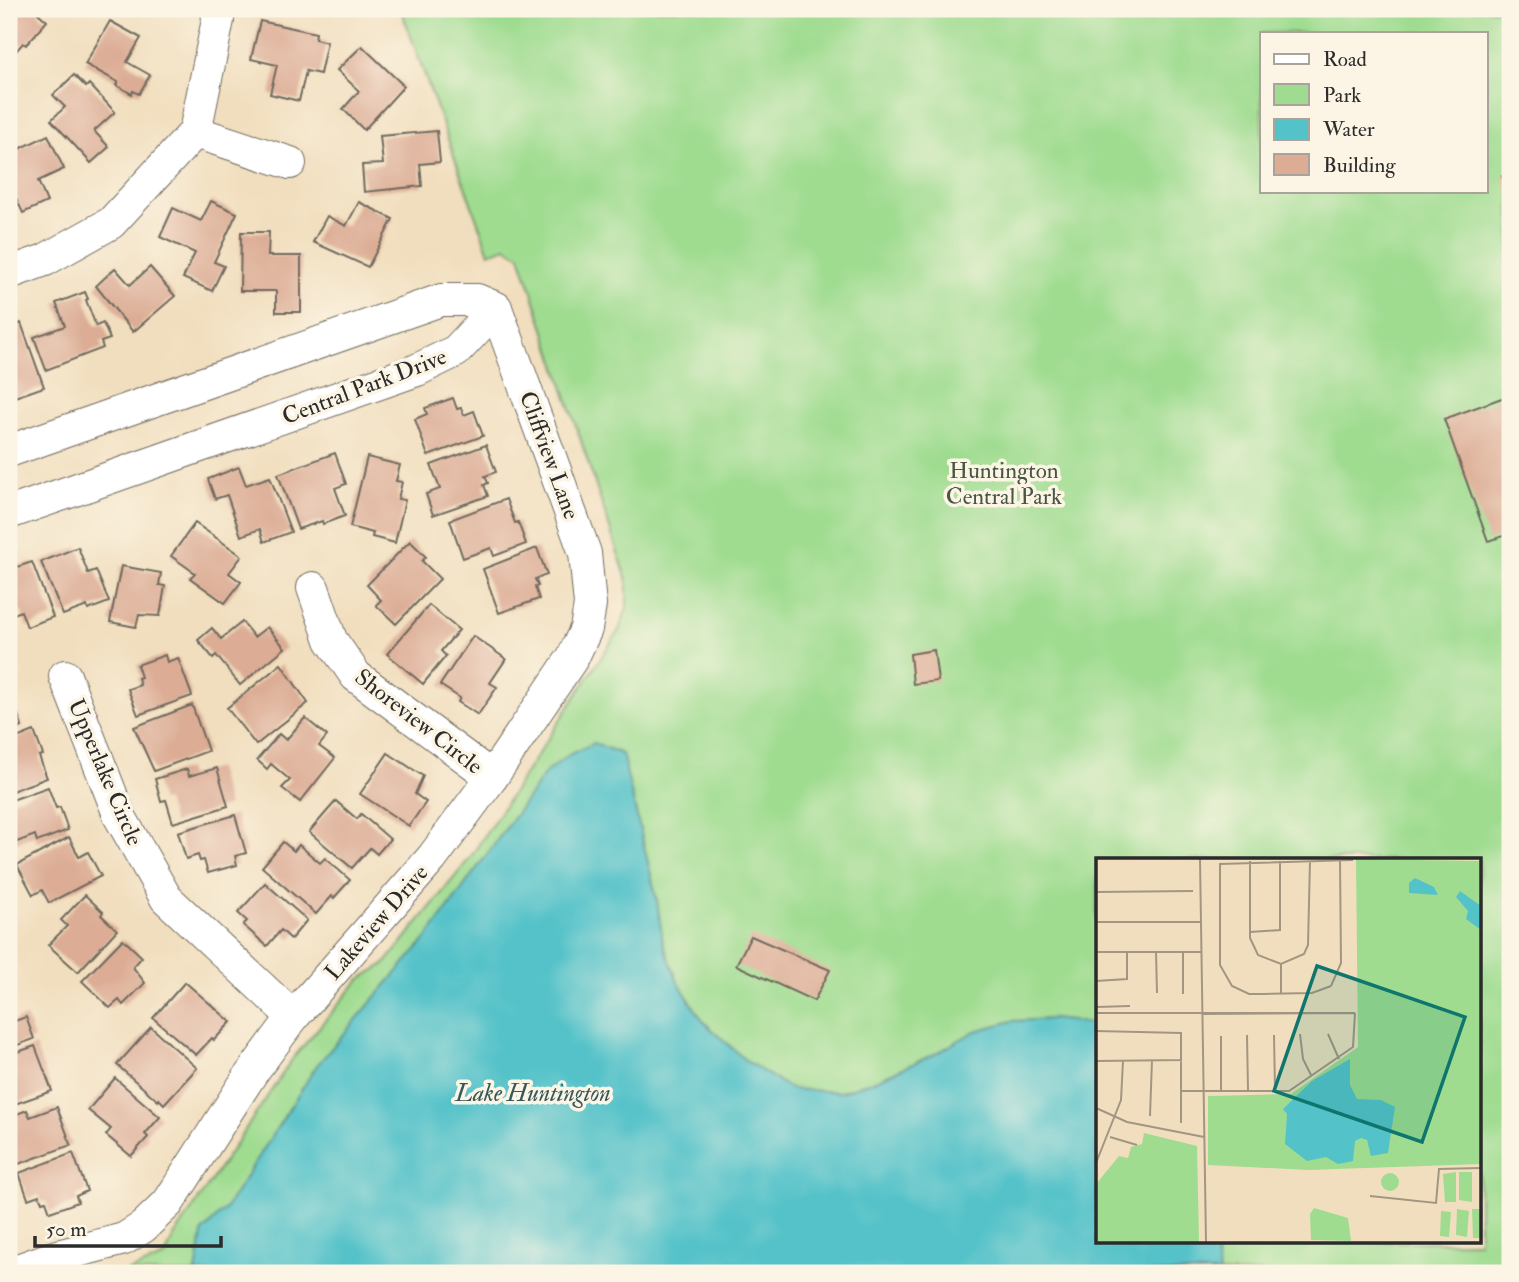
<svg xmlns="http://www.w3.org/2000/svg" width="1519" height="1282" font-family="'IM FELL Double Pica',serif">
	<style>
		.green { fill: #9fdc90; stroke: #65845e; stroke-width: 2; fill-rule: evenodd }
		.water { fill: #54c2c9; stroke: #40767a; stroke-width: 2 }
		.building { fill: #dcac94 }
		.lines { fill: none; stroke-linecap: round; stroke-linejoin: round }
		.minor-casing { stroke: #706a5e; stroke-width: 34 }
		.minor { stroke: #fff; stroke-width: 32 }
		.labels { text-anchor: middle; stroke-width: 7; stroke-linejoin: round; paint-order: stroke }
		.street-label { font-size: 23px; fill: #2b2b2b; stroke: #fcf5e5 }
		.park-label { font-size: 23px; fill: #485744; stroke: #fcf5e5 }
		.water-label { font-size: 24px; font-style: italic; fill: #37585a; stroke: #fcf5e5 }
		.inset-road { fill: none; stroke: #a29683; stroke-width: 2 }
		.view { fill: #0f766e; fill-opacity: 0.15; stroke: #0f766e; stroke-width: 3.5 }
		.inset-edge { fill: none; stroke: #2b2b2b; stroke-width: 3.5 }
	</style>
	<rect width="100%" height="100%" fill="#fcf5e5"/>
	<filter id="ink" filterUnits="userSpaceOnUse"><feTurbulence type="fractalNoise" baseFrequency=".0143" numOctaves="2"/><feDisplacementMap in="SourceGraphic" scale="14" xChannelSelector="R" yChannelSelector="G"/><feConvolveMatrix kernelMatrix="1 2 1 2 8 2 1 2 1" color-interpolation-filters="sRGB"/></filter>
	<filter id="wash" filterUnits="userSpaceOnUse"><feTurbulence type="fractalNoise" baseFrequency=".00686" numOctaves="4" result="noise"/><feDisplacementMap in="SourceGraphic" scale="28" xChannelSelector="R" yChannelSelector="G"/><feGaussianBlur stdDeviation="1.57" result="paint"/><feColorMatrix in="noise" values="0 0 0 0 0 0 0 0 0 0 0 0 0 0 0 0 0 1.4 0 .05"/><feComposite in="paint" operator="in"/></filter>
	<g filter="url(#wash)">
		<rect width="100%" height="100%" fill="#f1debe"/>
		<path class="green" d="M401,9H1510V1273H107L127,1272L165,1257L173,1238L293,1058L360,979L385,964L470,858L619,630L627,608V580L520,256L506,247L489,253ZM1262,33H1486V191H1262ZM1097,860H1479V1242H1097Z"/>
		<polygon class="water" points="594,743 622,754 657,900 663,942 678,982 703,1021 745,1060 791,1089 841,1092 878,1079 937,1053 975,1031 1012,1021 1053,1019 1097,1024 1097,1242 1215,1242 1219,1273 196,1273 202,1233 226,1208 317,1065 426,939 547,771 570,754"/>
		<g id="blocks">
			<g class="building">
				<polygon points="9,9 41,9 38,13 47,21 26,45 23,43 9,59"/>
				<polygon points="110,21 141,38 127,62 150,75 139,94 133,91 132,94 116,85 118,82 85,64"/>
				<polygon points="260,21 316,33 315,39 327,42 320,74 306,71 299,101 270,94 277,65 251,59"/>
				<polygon points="362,46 404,86 364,130 343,109 359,91 337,70"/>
				<polygon points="74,75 86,87 89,84 115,112 94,131 109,147 91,163 51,120 65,107 53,95"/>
				<polygon points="437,131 440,162 420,164 422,186 364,192 362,165 383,164 380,136"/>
				<polygon points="48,135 64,169 38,181 47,202 23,213 9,183 9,154"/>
				<polygon points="1510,173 1510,197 1502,176"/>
				<polygon points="211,201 237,213 214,262 224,266 212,291 183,278 195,253 160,237 173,208 201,221"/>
				<polygon points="359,202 393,219 368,267 313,242 327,216 346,226"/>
				<polygon points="241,232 269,232 268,256 301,256 301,312 276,312 276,291 240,291"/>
				<polygon points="150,267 175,296 133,332 96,286 115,268 130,285"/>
				<polygon points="85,292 88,299 86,300 96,326 103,323 110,339 101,342 103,348 46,370 34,337 65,326 56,303"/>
				<polygon points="21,323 44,387 9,399 9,362 11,362 9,356 9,328"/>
				<polygon points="1510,395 1510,534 1488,541 1444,419"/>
				<polygon points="453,398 457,409 461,408 464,415 474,411 483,436 428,456 415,419 427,414 425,408"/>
				<polygon points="486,445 496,472 485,476 488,483 484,485 488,496 433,515 426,494 440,489 431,465"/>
				<polygon points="335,453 346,484 335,488 345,516 323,524 322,521 298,529 278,474"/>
				<polygon points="367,457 400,465 396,481 402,482 398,499 405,500 395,543 372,537 373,533 350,527"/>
				<polygon points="239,467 246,485 270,477 291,532 264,542 260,529 241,536 227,495 215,499 208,479"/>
				<polygon points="506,499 515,523 518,522 526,544 494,556 491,548 463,558 450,520"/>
				<polygon points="195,523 242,556 229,573 241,582 225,603 190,578 195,573 171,556"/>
				<polygon points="410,541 426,557 422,561 440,579 396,624 376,605 381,600 367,585"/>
				<polygon points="9,547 17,567 32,562 53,617 27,627 21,611 9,616"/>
				<polygon points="78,547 88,573 96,570 109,602 88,610 87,606 63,615 41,562"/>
				<polygon points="537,548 547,575 535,579 538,586 535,587 539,599 499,613 483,569"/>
				<polygon points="121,566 161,573 159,585 165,586 160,616 139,615 136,627 110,622"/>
				<polygon points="429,605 459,630 441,651 446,656 423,684 387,654"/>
				<polygon points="242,622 254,637 267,627 285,648 240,685 216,655 213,658 198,640 212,628 221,639"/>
				<polygon points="473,636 506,659 490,683 497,687 478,715 458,702 460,698 440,685"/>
				<polygon points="934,650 938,681 913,684 910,654"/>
				<polygon points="165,655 167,662 178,658 192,696 138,715 128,689 140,685 138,678 141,677 137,665"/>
				<polygon points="281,664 308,703 256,745 227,708"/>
				<polygon points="13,700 22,727 9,732 9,701"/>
				<polygon points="192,705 208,751 154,771 134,727"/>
				<polygon points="305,718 327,736 319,746 335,758 300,802 282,788 290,780 271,764 267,769 257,760 279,734 286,740"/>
				<polygon points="34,731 43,755 39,756 47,778 9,792 9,741"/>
				<polygon points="388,753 423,776 415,794 426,802 409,826 360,794"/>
				<polygon points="217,768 228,806 173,823 166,800 161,801 155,779 187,769 189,776"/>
				<polygon points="48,787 56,808 60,807 68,830 37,842 35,835 9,845 9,801"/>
				<polygon points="336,801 357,819 361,814 390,839 377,854 370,848 352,868 309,832"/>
				<polygon points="235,815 246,853 235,856 237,865 208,873 204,860 200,861 198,855 186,859 178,832"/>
				<polygon points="69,837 79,857 88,852 101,876 49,903 42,890 33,895 17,865"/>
				<polygon points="283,842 294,851 299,845 320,863 325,858 350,880 334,898 332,896 316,914 262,867"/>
				<polygon points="265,883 307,920 291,939 281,930 267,946 243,925 247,921 238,913"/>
				<polygon points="85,895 103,912 101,915 117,930 78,972 48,945 67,926 61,920"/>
				<polygon points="751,936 830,970 814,1001 736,965"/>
				<polygon points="123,939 142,957 133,967 145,983 123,1005 119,1000 110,1008 82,981"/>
				<polygon points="185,982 231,1022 214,1040 212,1038 196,1055 153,1018"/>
				<polygon points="26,1017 34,1039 9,1048 9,1023"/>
				<polygon points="151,1027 197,1068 164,1104 159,1099 158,1101 117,1065"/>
				<polygon points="35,1046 52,1091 9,1106 9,1055"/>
				<polygon points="115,1078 160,1117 145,1134 148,1137 131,1156 106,1135 111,1129 88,1110"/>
				<polygon points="57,1107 71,1145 16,1165 9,1144 9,1117 27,1110 30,1117"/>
				<polygon points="73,1153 87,1191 76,1196 78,1202 50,1212 46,1201 42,1202 39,1195 28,1199 19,1173"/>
			</g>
		</g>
	</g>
	<g filter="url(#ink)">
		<use href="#blocks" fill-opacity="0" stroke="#706a5e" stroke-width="2"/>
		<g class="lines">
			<defs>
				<g id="minor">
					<polyline points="195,132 218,20 217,9"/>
					<polyline points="195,132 290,163"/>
					<polyline points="9,273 45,260 111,223 195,132"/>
					<polyline points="9,451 441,300 477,300 496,308"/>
					<polyline points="9,513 417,370 456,351 496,308"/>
					<polyline points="313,588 331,640 356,676 492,777"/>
					<polyline points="65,676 120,817 166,898 293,1017"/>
					<polyline points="9,1273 54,1257 124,1239 143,1227 168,1203 251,1074 293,1017 432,858 492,777 573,657 586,629 590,605 585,553 496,308"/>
				</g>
			</defs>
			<use href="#minor" class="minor-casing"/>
			<use href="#minor" class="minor"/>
		</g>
	</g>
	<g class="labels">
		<g class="street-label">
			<text transform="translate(364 386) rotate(-21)" y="8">Central Park Drive</text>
			<text transform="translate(550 455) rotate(70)" y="8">Cliffview Lane</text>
			<text transform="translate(419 721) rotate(38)" y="8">Shoreview Circle</text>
			<text transform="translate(106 772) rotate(67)" y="8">Upperlake Circle</text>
			<text transform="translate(376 922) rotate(-49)" y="8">Lakeview Drive</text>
		</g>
		<g class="park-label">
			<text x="1004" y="478">Huntington<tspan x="1004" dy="26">Central Park</tspan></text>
		</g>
		<g class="water-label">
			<text x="533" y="1101">Lake Huntington</text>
		</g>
	</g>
	<g transform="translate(1096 858)">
		<rect width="385" height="385" fill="#f1debe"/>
		<path d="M260,1L385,3V306L212,312L112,307V238L195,236L262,189ZM48,275L101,288L103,384H0V326L23,298L32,300L35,289L46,286ZM360,314V344H349L347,316ZM363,314H376V344L363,342ZM285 324a9 9 0 1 1 18 0a9 9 0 1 1-18 0ZM218,350L252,360L255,383L215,382L214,356ZM361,351L373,353L371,379L360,377ZM376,351H385V380H377ZM345,353L355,354L353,379L344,378Z" fill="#9fdc90"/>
		<path d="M319,20L338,29L342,37L313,35V25ZM364,33L385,48V72L370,61L372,53L360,39ZM254,201V227L261,241L285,242L299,249L292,295L275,298L271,282L265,280L259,283L257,303L242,306L230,299L211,303L189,286L191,256L187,251L216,223Z" fill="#54c2c9"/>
		<path class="inset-road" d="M104,1L110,384M154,3V80L162,97L185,106L208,96L212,87L214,3M0,34L97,33M0,64H105M154,74L184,72V3M0,94H105M60,94L61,135M185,106V135M0,123L31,121V94M235,128L216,135L167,136H153L136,128L124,107V6L257,2M235,128L245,105L244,2M87,136V94M0,149L34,148M0,155H259M107,156L259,155M0,173L85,175V265M204,176L207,201L215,217M232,176L243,201M151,177L152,232M178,177L179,232M0,203L86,202M86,233H193L257,189L259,155M125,233V178M0,250L31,264L108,279M54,258L56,202M14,279L41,287M0,305L25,242L27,203M274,338L340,345L343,311L385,310"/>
		<path class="view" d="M221,108L369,159L326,284L178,233Z"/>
		<rect width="385" height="385" class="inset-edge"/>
	</g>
	<rect width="1519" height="1282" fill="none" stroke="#fcf5e5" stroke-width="35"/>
	<rect x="1260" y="32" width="228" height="161" fill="#fcf5e5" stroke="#a8a49b" stroke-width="2"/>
	<rect x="1274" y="54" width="35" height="10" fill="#ffffff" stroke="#a8a49b" stroke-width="2"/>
	<text x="1323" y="66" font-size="21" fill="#2b2b2b">Road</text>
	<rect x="1274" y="84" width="35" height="21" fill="#9fdc90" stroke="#a8a49b" stroke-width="2"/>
	<text x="1323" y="102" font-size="21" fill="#2b2b2b">Park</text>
	<rect x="1274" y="119" width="35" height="21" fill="#54c2c9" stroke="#a8a49b" stroke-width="2"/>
	<text x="1323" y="136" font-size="21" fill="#2b2b2b">Water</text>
	<rect x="1274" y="154" width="35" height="21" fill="#dcac94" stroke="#a8a49b" stroke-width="2"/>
	<text x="1323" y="172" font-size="21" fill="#2b2b2b">Building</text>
	<path d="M35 1236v10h186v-10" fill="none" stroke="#2b2b2b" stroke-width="3.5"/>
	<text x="46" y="1236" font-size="21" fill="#2b2b2b" stroke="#fcf5e5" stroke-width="5" paint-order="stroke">50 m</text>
</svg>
